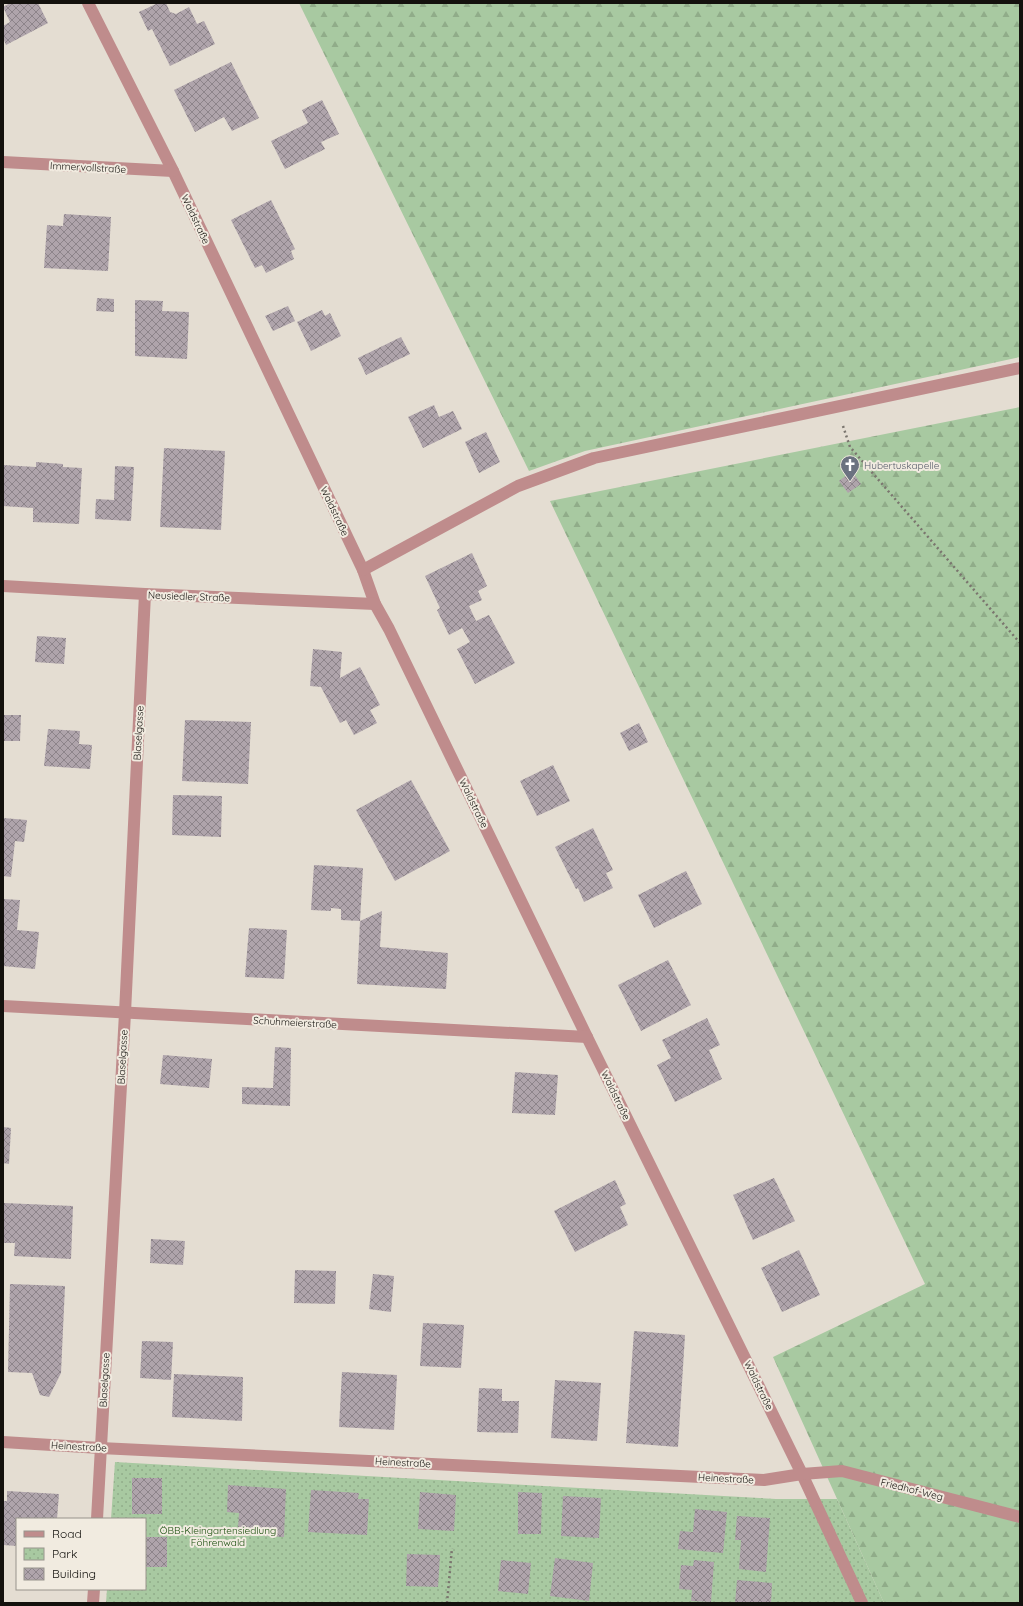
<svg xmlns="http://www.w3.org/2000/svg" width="1023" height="1606" font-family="Quicksand,sans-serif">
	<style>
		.forest { fill: url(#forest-firs) }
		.park { fill: url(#park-dots) }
		.building { fill: url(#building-cross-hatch) }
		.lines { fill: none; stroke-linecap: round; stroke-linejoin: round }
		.path { stroke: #7a756e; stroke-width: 2.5; stroke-dasharray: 2 3; stroke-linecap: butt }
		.minor { stroke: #bf8c8c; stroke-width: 12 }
		.labels { text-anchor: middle; stroke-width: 4; stroke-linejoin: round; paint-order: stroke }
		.street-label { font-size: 10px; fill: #13110d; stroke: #f1ebe0 }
		.worship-label { font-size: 10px; fill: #5b616d; stroke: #f1ebe0; text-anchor: start }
		.park-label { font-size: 10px; fill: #1a4e0d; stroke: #f1ebe0 }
	</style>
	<defs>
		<pattern id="forest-firs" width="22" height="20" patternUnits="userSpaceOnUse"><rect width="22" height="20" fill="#a8c9a1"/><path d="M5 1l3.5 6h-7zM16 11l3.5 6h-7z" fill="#90ac89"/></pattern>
		<pattern id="park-dots" width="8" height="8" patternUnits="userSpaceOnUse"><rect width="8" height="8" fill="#a8c9a1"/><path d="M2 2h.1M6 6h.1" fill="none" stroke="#90ac89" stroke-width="1.8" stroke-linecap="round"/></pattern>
		<pattern id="building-cross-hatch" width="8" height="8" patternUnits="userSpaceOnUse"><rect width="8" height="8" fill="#afa4ab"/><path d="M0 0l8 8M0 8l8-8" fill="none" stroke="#8d848a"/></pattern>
	</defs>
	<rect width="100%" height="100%" fill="#e4ddd2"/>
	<g class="forest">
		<polygon points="299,3 1020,3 1020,357 585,451 529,471"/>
		<polygon points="1020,407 1020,1603 884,1603 773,1357 925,1284 550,501"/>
	</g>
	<polygon class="park" points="115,1462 776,1499 837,1499 884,1603 106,1603 107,1589 145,1589 145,1519 111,1519"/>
	<g class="building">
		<polygon points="10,3 38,3 48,23 6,45 3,38 3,26 10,22 3,7"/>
		<polygon points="158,3 166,3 170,12 176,14 189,7 197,24 204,21 215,44 170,66 152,29 148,31 139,12"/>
		<polygon points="231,62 259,118 232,131 224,117 195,132 174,90"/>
		<polygon points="322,100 339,134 321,142 325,149 285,169 271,141 308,123 302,110"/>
		<polygon points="271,200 295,249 291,251 294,259 266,273 262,265 255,268 231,220"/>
		<polygon points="64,214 111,217 108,271 44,268 47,225 63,226"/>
		<polygon points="97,298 114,299 114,312 96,311"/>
		<polygon points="135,300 163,301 162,311 189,312 187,359 135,356"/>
		<polygon points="288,306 295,321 273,331 265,316"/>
		<polygon points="322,310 325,316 330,313 341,336 311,351 297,322"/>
		<polygon points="401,337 410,354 366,375 358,358"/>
		<polygon points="434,405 439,417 453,411 462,429 423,448 408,417"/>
		<polygon points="486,432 500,462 479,473 465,442"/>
		<polygon points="164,448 225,451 221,530 160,527"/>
		<polygon points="36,462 63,464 63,467 82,468 79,524 33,522 33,508 3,506 3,465 36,467"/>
		<polygon points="115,466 134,467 131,521 95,519 96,499 114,500"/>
		<polygon points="852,471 861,484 848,493 839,481"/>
		<polygon points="472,553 487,586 478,591 482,600 469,606 476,621 489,615 515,663 475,684 457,649 470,642 462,628 449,635 437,610 440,608 425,576"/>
		<polygon points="37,636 66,638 64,664 35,662"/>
		<polygon points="313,649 342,652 340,678 360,667 380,705 370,710 377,723 354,735 346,720 340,723 321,687 310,686"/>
		<polygon points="3,715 21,715 20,741 3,741"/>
		<polygon points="185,720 251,722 248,784 182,781"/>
		<polygon points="639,723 648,742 629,751 620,733"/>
		<polygon points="48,729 80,731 79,744 92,745 90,769 44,766"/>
		<polygon points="553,765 570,801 537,816 520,781"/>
		<polygon points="411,780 450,851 395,881 356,810"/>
		<polygon points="173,795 222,796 221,837 172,835"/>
		<polygon points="3,818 27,820 24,842 15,841 11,877 3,876"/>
		<polygon points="593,828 613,870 606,873 613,888 584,902 578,888 576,889 555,847"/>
		<polygon points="314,865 363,868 360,921 341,920 341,909 331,908 331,911 311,910"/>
		<polygon points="686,871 702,904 654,928 638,895"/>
		<polygon points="3,899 20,900 17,930 39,932 35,969 3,966"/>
		<polygon points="382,911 380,947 448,953 446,989 357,984 360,921"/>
		<polygon points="249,928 287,930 284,979 245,977"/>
		<polygon points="668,960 691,1005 641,1031 618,985"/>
		<polygon points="707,1018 720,1045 709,1050 722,1079 675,1102 657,1065 671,1058 662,1040"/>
		<polygon points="275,1047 291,1048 290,1106 242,1104 242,1087 273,1088"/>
		<polygon points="163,1055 212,1059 209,1088 160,1084"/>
		<polygon points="515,1072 558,1075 555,1115 512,1113"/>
		<polygon points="3,1127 11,1128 9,1164 3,1163"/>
		<polygon points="774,1178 795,1221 753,1240 733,1195"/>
		<polygon points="615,1180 626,1204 620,1207 628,1225 575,1252 554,1211"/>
		<polygon points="4,1203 73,1206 71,1259 14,1256 15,1243 3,1243"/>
		<polygon points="151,1239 185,1241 183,1265 150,1263"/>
		<polygon points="799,1250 820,1295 782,1312 761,1268"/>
		<polygon points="295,1270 336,1271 335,1304 294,1303"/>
		<polygon points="373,1274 394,1276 391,1312 369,1309"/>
		<polygon points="10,1284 65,1286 61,1373 49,1397 40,1395 32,1373 8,1372"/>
		<polygon points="423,1323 464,1325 461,1368 420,1366"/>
		<polygon points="634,1331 685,1335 678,1447 626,1443"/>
		<polygon points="142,1341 173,1342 171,1380 140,1378"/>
		<polygon points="342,1372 397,1375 394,1430 339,1427"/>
		<polygon points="174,1374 243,1377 242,1421 172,1417"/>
		<polygon points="555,1380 601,1383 597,1441 551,1438"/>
		<polygon points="479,1388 502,1389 502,1401 519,1401 518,1433 477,1432"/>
		<rect x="132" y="1478" width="30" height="36"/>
		<polygon points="228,1485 286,1489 284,1537 264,1536 264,1529 238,1527 239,1513 227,1512"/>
		<polygon points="311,1490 359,1493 358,1499 369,1499 367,1535 308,1532"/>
		<polygon points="7,1491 59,1494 57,1519 17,1519 17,1546 3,1545 3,1501 7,1501"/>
		<polygon points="420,1492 456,1495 454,1531 418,1529"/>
		<polygon points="518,1492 542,1493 541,1534 518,1534"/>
		<polygon points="563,1496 601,1498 599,1538 561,1536"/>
		<polygon points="695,1509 727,1512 723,1553 678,1549 680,1531 693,1532"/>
		<polygon points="737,1516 770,1518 766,1572 739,1569 741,1540 735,1540"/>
		<rect x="145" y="1537" width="22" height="30"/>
		<polygon points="407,1554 440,1555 438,1587 406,1586"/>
		<polygon points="555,1558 593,1563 589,1601 550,1596"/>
		<polygon points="501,1560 531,1563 528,1594 498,1591"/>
		<polygon points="694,1560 714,1562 711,1602 691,1601 692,1590 679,1589 681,1565 693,1566"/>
		<polygon points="737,1580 772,1583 771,1603 735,1603"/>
	</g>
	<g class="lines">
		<g class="path">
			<polyline points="843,426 850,447 1020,643"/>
			<polyline points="447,1603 452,1548"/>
		</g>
		<g class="minor">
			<polyline points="88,3 173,171 363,570 375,604 389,629 587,1037 802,1474 862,1603"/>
			<polyline points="3,162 173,171"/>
			<polyline points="363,570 518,486 594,458 1020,368"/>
			<polyline points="3,586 145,594 375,604"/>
			<polyline points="3,1006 587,1037"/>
			<polyline points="3,1442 100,1448 764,1480 802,1474 842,1471 1020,1517"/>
			<polyline points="97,1519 125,1013 145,594"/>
			<polyline points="93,1603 94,1589"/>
		</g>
	</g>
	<defs>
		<symbol id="church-pin" viewBox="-11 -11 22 30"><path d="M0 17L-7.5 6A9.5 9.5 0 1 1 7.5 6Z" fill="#6b7280" stroke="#f1ebe0"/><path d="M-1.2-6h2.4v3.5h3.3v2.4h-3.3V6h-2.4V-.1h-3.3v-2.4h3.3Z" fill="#fff"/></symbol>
	</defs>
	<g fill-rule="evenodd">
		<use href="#church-pin" x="839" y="454" width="22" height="30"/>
	</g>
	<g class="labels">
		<g class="street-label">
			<text transform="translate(88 167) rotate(3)" y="4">Immervollstraße</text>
			<text transform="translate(196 219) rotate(65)" y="4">Waldstraße</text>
			<text transform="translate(335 511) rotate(65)" y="4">Waldstraße</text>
			<text transform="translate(189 596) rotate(2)" y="4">Neusiedler Straße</text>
			<text transform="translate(138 733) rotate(-87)" y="4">Blaselgasse</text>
			<text transform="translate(474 803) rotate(64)" y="4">Waldstraße</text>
			<text transform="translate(295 1022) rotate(3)" y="4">Schuhmeierstraße</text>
			<text transform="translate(122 1057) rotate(-87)" y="4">Blaselgasse</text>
			<text transform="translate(616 1095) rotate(64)" y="4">Waldstraße</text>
			<text transform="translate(104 1380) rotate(-87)" y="4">Blaselgasse</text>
			<text transform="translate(759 1385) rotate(64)" y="4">Waldstraße</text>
			<text transform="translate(79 1446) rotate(3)" y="4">Heinestraße</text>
			<text transform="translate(403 1462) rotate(3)" y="4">Heinestraße</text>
			<text transform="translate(726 1478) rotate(3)" y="4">Heinestraße</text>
			<text transform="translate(912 1489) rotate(14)" y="4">Friedhof-Weg</text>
		</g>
		<g class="worship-label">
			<text x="864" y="469">Hubertuskapelle</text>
		</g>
		<g class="park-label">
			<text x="218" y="1534">ÖBB-Kleingartensiedlung<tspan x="218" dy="12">Föhrenwald</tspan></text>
		</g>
	</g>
	<rect width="1023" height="1606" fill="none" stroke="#13110d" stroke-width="8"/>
	<rect x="16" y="1518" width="130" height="72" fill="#f1ebe0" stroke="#98948c"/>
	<rect x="24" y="1531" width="20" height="6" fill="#bf8c8c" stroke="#98948c"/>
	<text x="52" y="1538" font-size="12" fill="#13110d">Road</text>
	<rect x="24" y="1548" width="20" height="12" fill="url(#park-dots)" stroke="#98948c"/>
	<text x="52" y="1558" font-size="12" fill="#13110d">Park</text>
	<rect x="24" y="1568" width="20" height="12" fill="url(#building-cross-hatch)" stroke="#98948c"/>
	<text x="52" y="1578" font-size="12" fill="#13110d">Building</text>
</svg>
